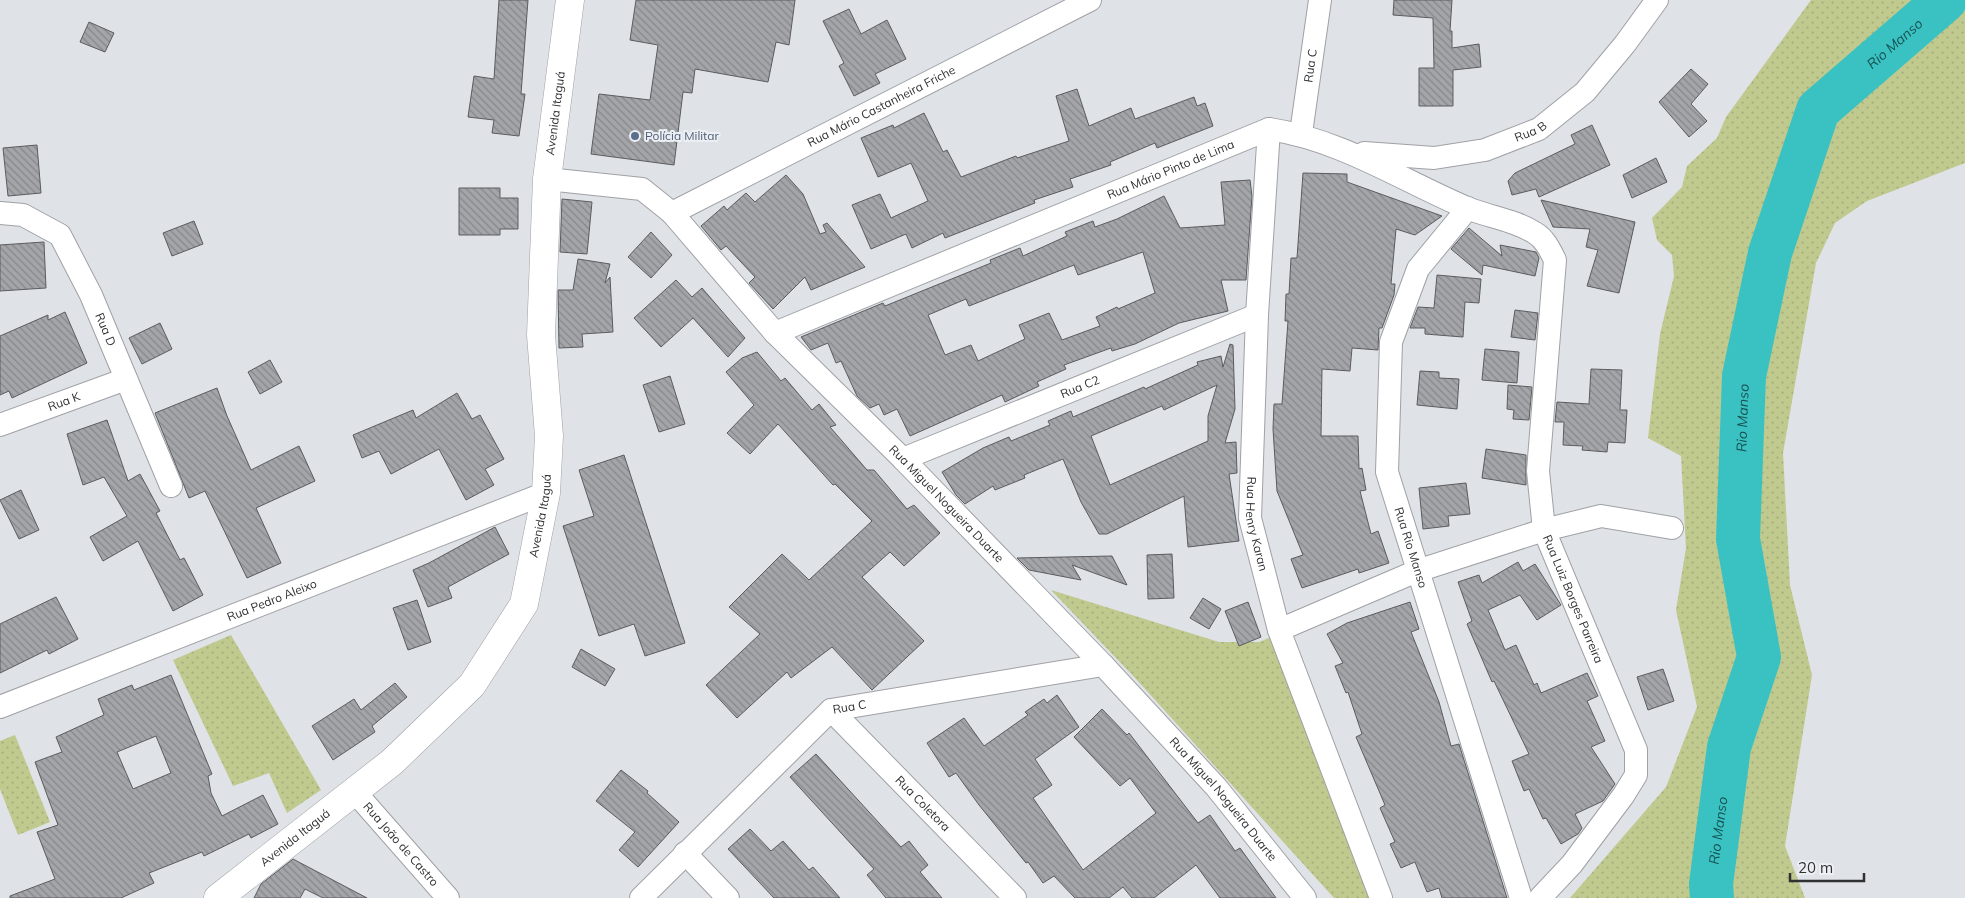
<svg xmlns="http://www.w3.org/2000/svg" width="1965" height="898" font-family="Mulish,sans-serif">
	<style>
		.grass { fill: url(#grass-dots) }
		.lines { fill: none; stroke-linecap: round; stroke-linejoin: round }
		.river { stroke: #3ac2c3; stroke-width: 44 }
		.building { fill: url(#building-back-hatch); stroke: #5a5c60; fill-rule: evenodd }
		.minor-casing { stroke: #9fa1a5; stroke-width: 24 }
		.tertiary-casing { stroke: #9fa1a5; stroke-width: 29 }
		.minor { stroke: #fff; stroke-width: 22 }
		.tertiary { stroke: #fff; stroke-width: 28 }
		.service-dot { fill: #5c6f8a; stroke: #eceff3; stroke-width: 2 }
		.labels { text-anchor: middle; stroke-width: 4; stroke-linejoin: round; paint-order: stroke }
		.street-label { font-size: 12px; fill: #303133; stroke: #eceff3 }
		.service-label { font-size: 12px; fill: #4e5e75; stroke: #eceff3; text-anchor: start }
		.water-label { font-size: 14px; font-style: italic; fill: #195151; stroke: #eceff3 }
	</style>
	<defs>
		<pattern id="grass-dots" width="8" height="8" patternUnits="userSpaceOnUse" patternTransform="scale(1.25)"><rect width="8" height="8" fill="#c0ca8e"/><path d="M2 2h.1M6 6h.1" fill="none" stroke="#a5ae7b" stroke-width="1.8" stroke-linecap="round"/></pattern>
		<pattern id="building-back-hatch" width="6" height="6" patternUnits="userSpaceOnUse" patternTransform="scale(1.25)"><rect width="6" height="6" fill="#a3a5a9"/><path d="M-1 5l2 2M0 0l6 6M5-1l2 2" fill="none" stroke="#85878a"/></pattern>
	</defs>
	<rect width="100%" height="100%" fill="#dfe2e6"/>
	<g class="grass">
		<polygon points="1811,0 1965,0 1965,163 1867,201 1835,223 1816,263 1783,453 1790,585 1812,675 1785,846 1805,898 1570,898 1666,787 1697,707 1676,610 1686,548 1681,456 1648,438 1660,334 1674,276 1672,255 1657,240 1652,218 1682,187 1687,166 1717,138 1726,117"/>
		<polygon points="1051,590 1219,642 1259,642 1276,635 1375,898 1334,898 1137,680"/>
		<polygon points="231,635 321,790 287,813 269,773 233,786 173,660"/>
		<polygon points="15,735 50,822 18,835 0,789 0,741"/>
	</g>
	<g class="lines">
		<path class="river" id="s1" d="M1712,898L1711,884L1729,747L1759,657L1738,539L1744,376L1770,253L1818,110L1945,0"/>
	</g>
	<g class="building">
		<polygon points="499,0 528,0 521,94 525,94 519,136 492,133 494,120 468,117 474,76 494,79"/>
		<polygon points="636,0 795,0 789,45 776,42 768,82 695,69 692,93 683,92 674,165 591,154 599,94 650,100 658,45 630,40"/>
		<polygon points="1394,0 1452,0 1450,31 1452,31 1452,48 1479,44 1481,67 1453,70 1453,106 1419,106 1419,68 1434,68 1433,18 1393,15"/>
		<polygon points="849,9 861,34 887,20 906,59 875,74 880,83 854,96 839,66 844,63 823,21"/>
		<polygon points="89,22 114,33 105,52 80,42"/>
		<polygon points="1691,69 1708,84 1691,104 1707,121 1689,137 1659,102"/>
		<polygon points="1077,89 1089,126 1131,108 1135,119 1194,97 1197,106 1205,103 1213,126 1157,148 1155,143 1110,162 1111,165 1070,179 1073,187 1034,200 1035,203 945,238 943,233 912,248 906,234 871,249 852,205 880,194 891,218 928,201 911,163 878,177 861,138 893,125 894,128 924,113 943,152 947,150 961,177 1016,156 1017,158 1069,141 1056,96"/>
		<polygon points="1592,125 1610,165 1539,197 1536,189 1512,195 1508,181 1515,173 1575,144 1571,135"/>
		<polygon points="37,145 41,193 8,196 3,148"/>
		<polygon points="1656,158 1667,182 1632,198 1623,175"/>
		<polygon points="1303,173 1347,174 1347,182 1442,216 1415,235 1396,229 1391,284 1395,284 1394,295 1382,328 1379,328 1378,350 1352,348 1350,371 1322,369 1321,436 1358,436 1359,469 1362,468 1366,490 1360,491 1371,534 1378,531 1389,563 1359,573 1358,569 1302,588 1291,559 1303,555 1277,491 1273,429 1274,404 1282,404 1288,321 1285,321 1286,294 1289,294 1291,258 1297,258"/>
		<polygon points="786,175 803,194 820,234 826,232 823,225 827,223 865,267 811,290 805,277 773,309 749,283 755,277 726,246 721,250 701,226 724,206 727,210 746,193 755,202"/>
		<path d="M1250,180L1252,196L1246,280H1221L1228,311L1179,323L1135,344L1112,351L1111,348L1064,365L1066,369L1037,382L1039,386L1005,402L1002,395L910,436L897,409L884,415L879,404L870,408L857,396L841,361L836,363L828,343L811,350L801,337L883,303L885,306L991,263L990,260L1020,248L1023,256L1067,236L1065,232L1093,221L1095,227L1117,219L1164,196L1180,228L1225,225L1221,182ZM1143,252L1155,293L1118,309L1117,307L1096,317L1100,326L1062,340L1049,313L1019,325L1025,339L978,361L971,345L945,355L928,315L966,299L969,306L1074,265L1078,275Z"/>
		<polygon points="459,188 500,188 500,198 518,198 518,229 500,229 500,235 459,235"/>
		<polygon points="562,199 592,202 587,254 560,252"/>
		<polygon points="1541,200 1635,222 1619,293 1587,286 1598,250 1586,247 1590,229 1553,227"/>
		<polygon points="194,221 203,244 172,256 163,233"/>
		<polygon points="1469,228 1502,256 1500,245 1536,252 1539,258 1535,276 1483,265 1482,275 1451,249"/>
		<polygon points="651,232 672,255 651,278 628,257"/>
		<polygon points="44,242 46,288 0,291 0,245"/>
		<polygon points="578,259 610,264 605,283 610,277 613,332 582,334 583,347 559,348 558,290 573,290"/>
		<polygon points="1437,275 1481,279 1479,303 1465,302 1463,337 1425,334 1425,328 1410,328 1418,307 1434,308"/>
		<polygon points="676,280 692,297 702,288 745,338 728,357 693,318 661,347 634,318"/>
		<polygon points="1515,310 1538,313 1535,340 1511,337"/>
		<polygon points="65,312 87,363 12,398 9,391 0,395 0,336 48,315 48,320"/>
		<polygon points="160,323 172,349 142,364 129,338"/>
		<path d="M1230,344L1233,345L1235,409L1225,443L1236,442L1237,473L1229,474L1239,541L1188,547L1184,496L1107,534H1099L1081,502L1063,459L1024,475L1025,478L995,490L993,486L965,504L956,495L942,472L983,448L1009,437L1011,441L1050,425L1048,421L1071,411L1073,417L1144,387L1145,389L1198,365L1197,362L1221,356L1223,367ZM1217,385L1208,416V441L1110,485L1091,436L1162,406L1164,410Z"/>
		<polygon points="1485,349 1519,352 1517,383 1482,380"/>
		<polygon points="757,352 781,381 785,378 812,410 819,404 836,425 830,427 867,470 874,470 907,509 914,505 940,533 904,566 890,552 862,577 924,641 872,690 832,647 791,678 787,672 737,718 706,685 760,634 729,607 782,554 809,580 872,521 835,484 833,485 778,424 750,454 727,433 754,405 726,372 742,358"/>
		<polygon points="270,360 282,382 260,394 248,372"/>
		<polygon points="1591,369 1622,370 1620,410 1627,410 1625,443 1608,442 1607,452 1582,450 1583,446 1563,445 1564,422 1555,422 1557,402 1589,404"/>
		<polygon points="1420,371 1439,372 1439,378 1459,379 1457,409 1417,405"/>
		<polygon points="670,376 685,424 659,432 643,385"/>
		<polygon points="1508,385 1532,387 1529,420 1513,419 1514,410 1507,409"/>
		<polygon points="217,388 227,416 251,470 299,446 315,481 256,508 281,563 247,578 205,491 189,498 155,413"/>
		<polygon points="457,393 472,419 480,415 504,459 485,469 494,485 466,500 439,449 391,474 379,451 362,458 353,435 413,410 416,418"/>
		<polygon points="107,420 128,481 140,474 160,511 156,513 180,560 184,558 203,595 173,611 138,541 103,561 90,537 127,516 104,477 83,485 67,434"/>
		<polygon points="1486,449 1526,455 1526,485 1482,478"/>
		<polygon points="624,455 685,643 645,656 634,624 599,636 563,526 594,516 579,470"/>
		<polygon points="1466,483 1470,514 1448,516 1449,526 1423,529 1419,488"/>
		<polygon points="21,490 39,530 19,539 0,500"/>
		<polygon points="495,527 509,554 448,587 452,598 428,607 413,570 429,563"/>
		<polygon points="1172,554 1174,598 1148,599 1147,555"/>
		<polygon points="1112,556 1127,585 1072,565 1081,580 1029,570 1017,558"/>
		<polygon points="1518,562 1523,571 1535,564 1561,605 1537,620 1520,595 1488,610 1505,650 1516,645 1534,685 1537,683 1541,693 1587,673 1598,696 1587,701 1605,741 1591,747 1615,784 1603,801 1575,814 1582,828 1578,834 1561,844 1546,818 1543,819 1529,789 1524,791 1512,761 1529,754 1494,681 1492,682 1467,624 1472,621 1458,582 1479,575 1482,583"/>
		<polygon points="56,597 78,639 49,654 47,650 0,673 0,624"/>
		<polygon points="1203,598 1221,609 1209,629 1190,618"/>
		<polygon points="417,600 431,642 408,650 393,608"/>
		<polygon points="1248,602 1261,637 1239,646 1225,611"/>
		<polygon points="1410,602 1419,629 1411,632 1439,702 1451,746 1459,744 1507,898 1442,898 1439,888 1427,892 1415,862 1401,868 1390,844 1395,842 1380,808 1385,805 1356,737 1362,734 1348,692 1346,693 1335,666 1343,663 1327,634 1347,623"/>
		<polygon points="581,649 615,669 605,686 572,667"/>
		<polygon points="1663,669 1674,701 1648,710 1637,677"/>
		<path d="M171,675L212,774L208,776L211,793L222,816L263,795L278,824L251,838L249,834L204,856L202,852L149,873L154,883L121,898H10V896L55,879L37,832L58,825L35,762L62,752L56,737L104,715L98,699L132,685L134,690ZM156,736L171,773L133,789L117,752Z"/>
		<polygon points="395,683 407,697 372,726 375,732 333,760 312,726 354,699 361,710"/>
		<polygon points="1057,695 1079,727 1035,759 1052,785 1033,798 1083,870 1156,813 1130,778 1120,786 1074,737 1102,709 1127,735 1129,733 1198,823 1210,815 1235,851 1240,848 1276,898 1220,898 1196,865 1154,898 1132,898 1123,887 1109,898 1075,898 1054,876 1043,883 1028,862 1026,863 979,805 956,773 949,777 927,743 964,718 984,746 1028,715 1025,712 1044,699 1047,703"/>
		<polygon points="816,754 901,847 909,841 928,865 920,872 942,898 886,898 867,875 874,869 790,777"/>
		<polygon points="621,770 648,791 647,793 679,822 638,867 619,850 635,832 596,801"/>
		<polygon points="750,829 771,851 783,841 809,870 813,867 840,898 774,898 728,849"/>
		<polygon points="293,859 367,898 323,898 305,889 300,898 254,898 261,884"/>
	</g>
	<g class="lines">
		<defs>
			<g id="minor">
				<path id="s2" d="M1269,129L1257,315L1250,518L1279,630L1381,898"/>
				<path id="s3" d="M1301,133L1320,0"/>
				<path id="s4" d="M1364,153L1434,158L1485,150L1539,129L1585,92L1625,44L1657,0"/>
				<path id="s5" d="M547,179L642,189L672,213L775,333L903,459L1103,665L1216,787L1305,898"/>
				<path id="s6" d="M1468,208L1418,269L1391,342L1387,472L1521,898"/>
				<path id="s7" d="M0,213L23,215L60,235L91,295L171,486"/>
				<path id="s8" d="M672,213L1090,0"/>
				<path id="s9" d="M775,333L1269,129C1342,140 1401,180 1467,208C1489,217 1515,220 1535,233C1545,239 1550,250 1555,260L1538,471L1544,530L1636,750V775L1623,796L1572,864L1540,898"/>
				<path id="s10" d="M0,425L126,379"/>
				<path id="s11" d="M903,459L1257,315"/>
				<polyline points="1279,630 1417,571 1544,530 1601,516 1672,528"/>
				<path id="s12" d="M0,707L546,493"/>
				<path id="s13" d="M831,710L1015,898"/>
				<path id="s14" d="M354,791L448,898"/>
				<polyline points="685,853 728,898"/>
				<path id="s15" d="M641,898L831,710L1103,665"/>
			</g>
			<g id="tertiary">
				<path id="s16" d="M218,898L392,762L472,685L524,604L546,493L549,436L541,335L547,179L570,0"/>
			</g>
		</defs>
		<use href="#minor" class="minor-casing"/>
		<use href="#tertiary" class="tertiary-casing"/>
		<use href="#minor" class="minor"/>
		<use href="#tertiary" class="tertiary"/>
	</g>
	<circle class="service-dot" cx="635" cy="136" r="5"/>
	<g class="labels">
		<g class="street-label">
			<text dy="4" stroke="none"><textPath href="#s3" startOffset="68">Rua C</textPath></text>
			<text dy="4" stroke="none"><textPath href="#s8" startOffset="235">Rua Mário Castanheira Friche</textPath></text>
			<text dy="4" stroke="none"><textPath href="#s16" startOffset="922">Avenida Itaguá</textPath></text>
			<text dy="4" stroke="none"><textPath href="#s4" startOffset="171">Rua B</textPath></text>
			<text dy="4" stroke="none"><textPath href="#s9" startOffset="428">Rua Mário Pinto de Lima</textPath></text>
			<text dy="4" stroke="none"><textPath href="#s7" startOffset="170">Rua D</textPath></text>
			<text dy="4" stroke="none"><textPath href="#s11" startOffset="191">Rua C2</textPath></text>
			<text dy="4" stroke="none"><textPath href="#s10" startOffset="68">Rua K</textPath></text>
			<text dy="4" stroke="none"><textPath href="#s5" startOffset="534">Rua Miguel Nogueira Duarte</textPath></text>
			<text dy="4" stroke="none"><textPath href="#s16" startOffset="518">Avenida Itaguá</textPath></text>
			<text dy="4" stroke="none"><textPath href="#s2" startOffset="396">Rua Henry Karan</textPath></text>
			<text dy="4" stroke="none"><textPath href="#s6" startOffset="366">Rua Rio Manso</textPath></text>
			<text dy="4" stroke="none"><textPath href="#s9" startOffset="1201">Rua Luiz Borges Parreira</textPath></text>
			<text dy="4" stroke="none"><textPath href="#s12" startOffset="292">Rua Pedro Aleixo</textPath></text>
			<text dy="4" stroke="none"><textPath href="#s15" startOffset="286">Rua C</textPath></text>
			<text dy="4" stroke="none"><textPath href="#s5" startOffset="939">Rua Miguel Nogueira Duarte</textPath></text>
			<text dy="4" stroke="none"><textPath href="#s13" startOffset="131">Rua Coletora</textPath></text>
			<text dy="4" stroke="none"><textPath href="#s16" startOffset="98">Avenida Itaguá</textPath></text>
			<text dy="4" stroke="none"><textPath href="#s14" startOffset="71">Rua João de Castro</textPath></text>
		</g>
		<g class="service-label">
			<text x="645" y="140">Polícia Militar</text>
		</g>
		<g class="water-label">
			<text dy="5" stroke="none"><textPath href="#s1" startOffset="908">Rio Manso</textPath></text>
			<text dy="5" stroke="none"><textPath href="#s1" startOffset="488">Rio Manso</textPath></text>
			<text dy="5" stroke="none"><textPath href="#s1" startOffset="68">Rio Manso</textPath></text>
		</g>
	</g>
	<path d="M1790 873v8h74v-8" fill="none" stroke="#303133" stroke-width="2.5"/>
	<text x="1798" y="873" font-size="15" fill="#303133" stroke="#eceff3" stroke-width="4" paint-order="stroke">20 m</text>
</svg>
